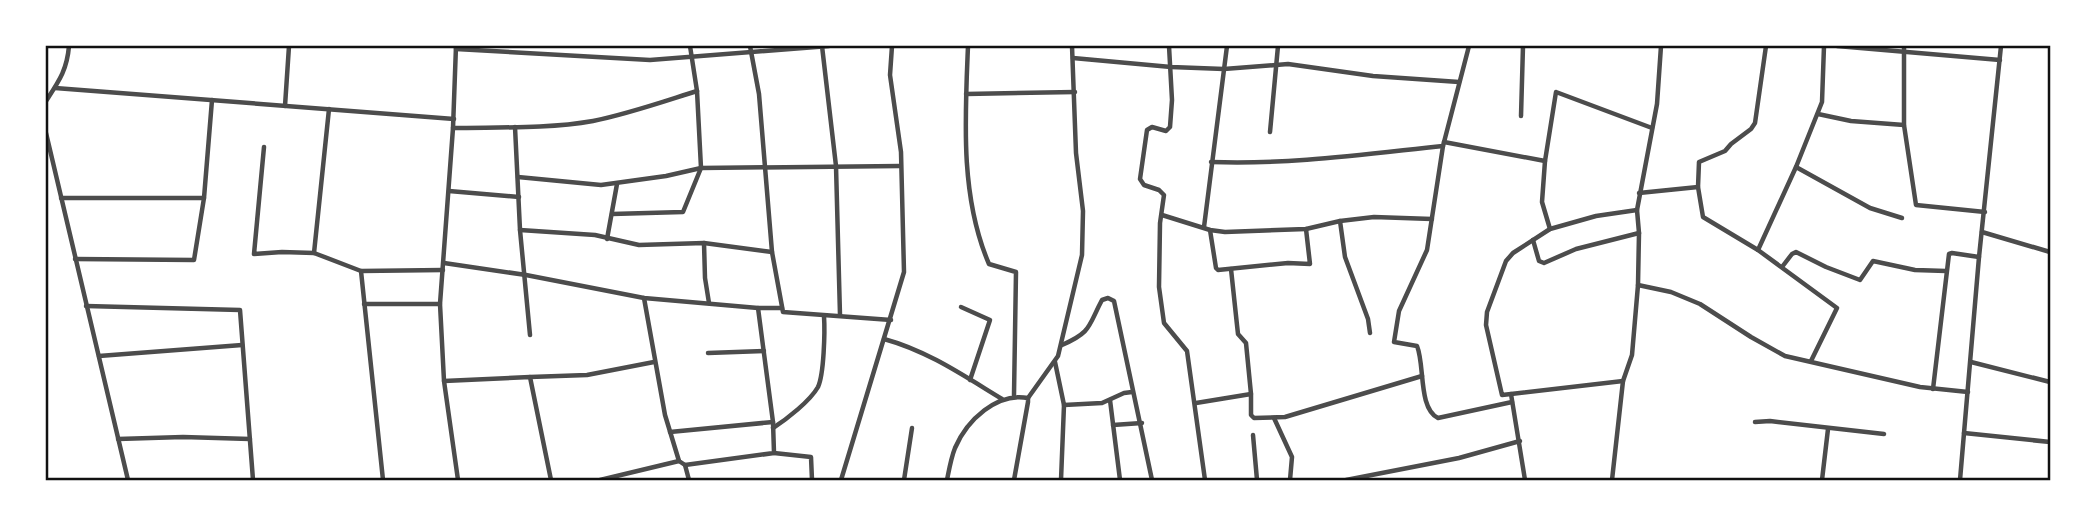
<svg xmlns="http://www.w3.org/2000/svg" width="2096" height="526" font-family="Karla,sans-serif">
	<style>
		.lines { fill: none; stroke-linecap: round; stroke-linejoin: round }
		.minor { stroke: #4c4c4c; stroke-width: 4.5 }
		.neatline { fill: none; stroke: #111; stroke-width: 2.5 }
	</style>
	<rect width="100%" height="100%" fill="#fff"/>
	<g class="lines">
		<g class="minor">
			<polyline points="456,46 453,128 440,304 444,381 458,480"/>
			<polyline points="750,46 759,94 772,252 783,312 891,320"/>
			<polyline points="822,46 836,166 840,315"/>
			<path d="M968,46C965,118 960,197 989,264L1016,272L1014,395"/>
			<polyline points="1169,46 1172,100 1170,127 1166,131 1152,127 1147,130 1140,179 1144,185 1159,190 1164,195 1160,223 1159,287 1164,323 1187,351 1205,480"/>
			<path d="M1469,46L1443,146L1427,250L1399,311L1394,342L1417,346C1425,365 1418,408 1438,418L1512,402"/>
			<polyline points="1837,46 2000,60"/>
			<polyline points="1904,46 1904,125 1916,205 1985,212"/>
			<polyline points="456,49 650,60 829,46"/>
			<polyline points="1073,58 1171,67 1224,69 1288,64 1373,76 1459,82"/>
			<polyline points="55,88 454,119"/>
			<polyline points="966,94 1075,92"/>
			<path d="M46,101C59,81 67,70 69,46"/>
			<polyline points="285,106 289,46"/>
			<polyline points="1818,114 1851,121 1904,125"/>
			<polyline points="1521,116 1523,46"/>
			<polyline points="515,127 520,230 530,335"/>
			<path d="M453,128C499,127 548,129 593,121C628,114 662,102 697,91"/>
			<polyline points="1270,132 1278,46"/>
			<polyline points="46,133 128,480"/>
			<polyline points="1444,142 1545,161"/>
			<polyline points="264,147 254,254 282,252 314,253 361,271"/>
			<path d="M1211,162C1288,165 1366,154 1443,146"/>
			<polyline points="1796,167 1870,208 1902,218"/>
			<polyline points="518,177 601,185 666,176 701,168 900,166"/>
			<polyline points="1698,187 1703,217 1758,250 1837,308 1811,361"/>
			<polyline points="449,191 519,197"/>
			<polyline points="1639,193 1698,187 1699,162 1725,151 1731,144 1751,129 1755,123 1766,46"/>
			<polyline points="61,198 204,198"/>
			<polyline points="612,214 683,212 701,168 697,91 690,46"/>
			<polyline points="1162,215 1210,230 1225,232 1306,229 1340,221 1374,217 1432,219"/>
			<polyline points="1340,221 1345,257 1368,319 1370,333"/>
			<polyline points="1204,227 1227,46"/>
			<polyline points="1550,229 1542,202 1545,161 1556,92 1652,128"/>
			<polyline points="520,230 595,235 639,245 704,243 772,252"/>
			<polyline points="1210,230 1216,268 1218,270 1288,263 1310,264 1306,229"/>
			<polyline points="1982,232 2050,252"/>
			<polyline points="607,239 617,184"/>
			<polyline points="1533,240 1539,261 1544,263 1576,249 1639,233"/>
			<polyline points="704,243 705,278 709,303"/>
			<polyline points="1758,250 1796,167 1822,102 1824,46"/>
			<polyline points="314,253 329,109"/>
			<polyline points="75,259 194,260 204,198 212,100"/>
			<polyline points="444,263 526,275 644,298 758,308"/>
			<polyline points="1782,267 1792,254 1796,252 1826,267 1860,280 1873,261 1915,270 1946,271"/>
			<polyline points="1231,269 1237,325 1238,334 1246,343 1251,394"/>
			<polyline points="1638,285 1671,292 1700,304 1751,337 1785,356 1920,387 1968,392"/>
			<polyline points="644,298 665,415 679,461 685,465 689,480"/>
			<polyline points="364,304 440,304"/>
			<polyline points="86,306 240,310 253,480"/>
			<polyline points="961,307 990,320 970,380"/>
			<path d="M884,339C928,351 964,376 1002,399"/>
			<path d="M1062,345C1092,332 1088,326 1102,300L1108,298L1114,301L1152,480"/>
			<polyline points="708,353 764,351"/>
			<polyline points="99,356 242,345"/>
			<polyline points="1055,362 1064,405 1102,403 1124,393 1132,392"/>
			<polyline points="1971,362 2050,382"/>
			<polyline points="530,377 587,375 654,362"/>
			<polyline points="444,381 530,377 551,480"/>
			<polyline points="1933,389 1949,254 1952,253 1979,257"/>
			<polyline points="1511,394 1623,381"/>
			<polyline points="1028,398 1058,356 1082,255 1083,211 1076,153 1072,46"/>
			<polyline points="1110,400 1120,480"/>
			<polyline points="1196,403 1251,394 1251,415 1254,418 1285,417 1422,376"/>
			<polyline points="1274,418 1292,457 1290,480"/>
			<polyline points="1755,422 1770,421 1884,434"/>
			<polyline points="1113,425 1142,423"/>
			<path d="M773,428C787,419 810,401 818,387C824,374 825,332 824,316"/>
			<polyline points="670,432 773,422"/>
			<polyline points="1964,433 2050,442"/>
			<polyline points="1253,435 1257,480"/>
			<polyline points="118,439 183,437 250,439"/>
			<polyline points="774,453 811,457 812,480"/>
			<polyline points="685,465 774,453 773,422 758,308 782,308"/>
			<polyline points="383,480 361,271 443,270"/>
			<polyline points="600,480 679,461"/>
			<polyline points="841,480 904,272 901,152 890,75 892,46"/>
			<polyline points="904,480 912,428"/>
			<path d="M947,480C949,470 951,458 955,448C967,420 997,392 1028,398V402L1014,480"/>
			<polyline points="1061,480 1064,405"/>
			<polyline points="1346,480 1459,458 1520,441"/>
			<polyline points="1525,480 1511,394 1502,395 1486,325 1487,312 1506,261 1513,253 1550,229 1596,216 1637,210"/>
			<polyline points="1612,480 1623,381 1632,355 1638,285 1639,233 1637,210 1657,104 1661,46"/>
			<polyline points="1822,480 1828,429"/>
			<polyline points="1960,480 1979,257 2001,46"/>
		</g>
	</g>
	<rect width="2096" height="526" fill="none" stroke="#ffffff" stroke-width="94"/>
	<rect x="47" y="47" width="2002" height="432" class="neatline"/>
</svg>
